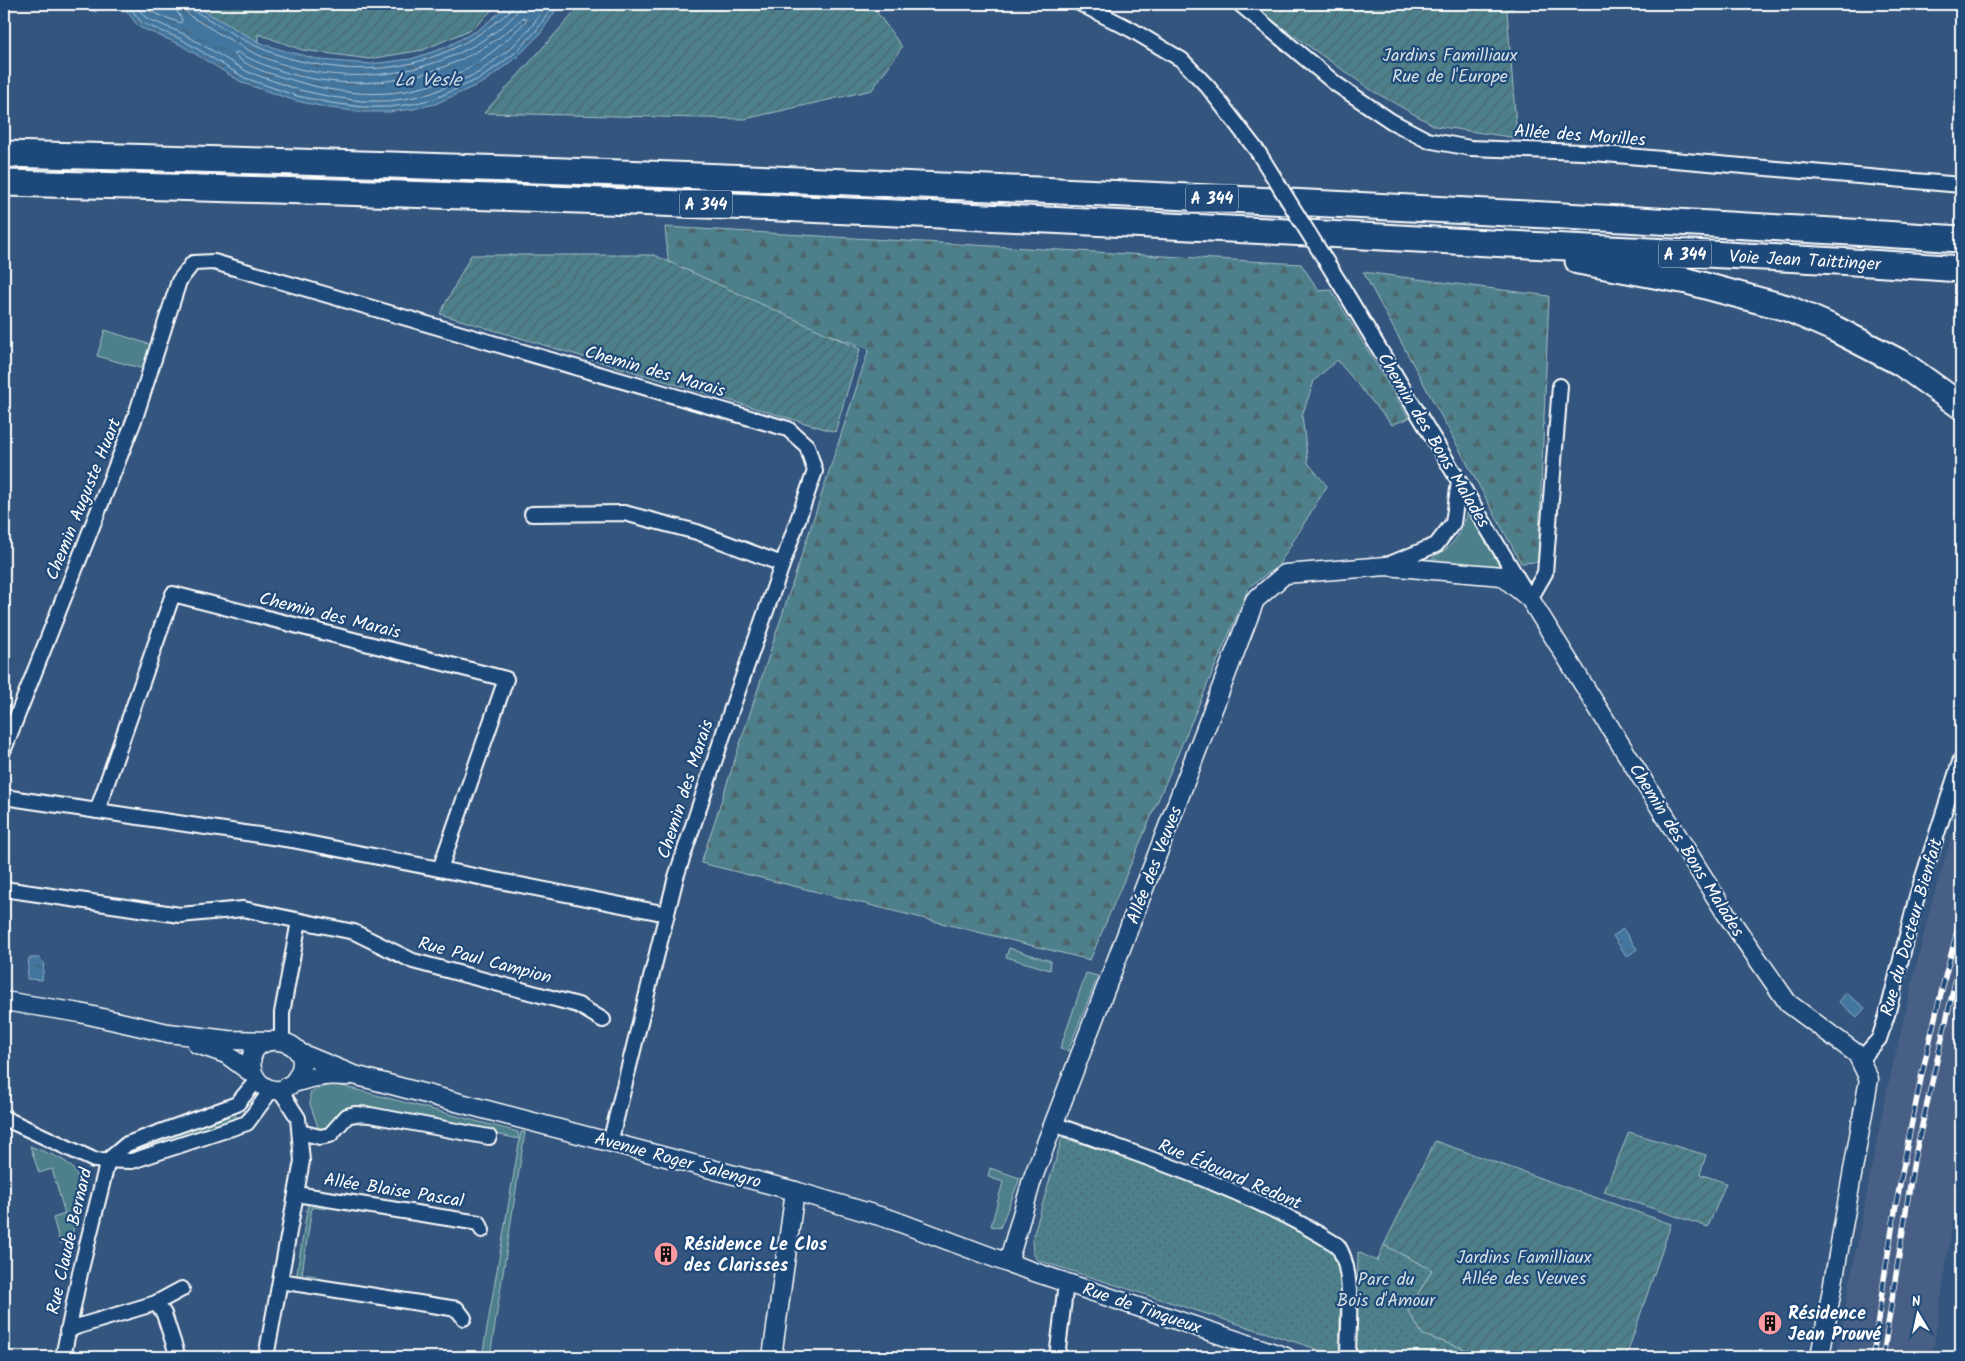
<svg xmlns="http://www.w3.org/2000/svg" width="1965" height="1361" font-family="Kalam,sans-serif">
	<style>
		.built { fill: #475f84 }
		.grass { fill: #4e808b; stroke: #a6c0c5 }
		.forest { fill: url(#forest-firs); stroke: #a6c0c5 }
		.park { fill: url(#park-dots); stroke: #a6c0c5 }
		.garden { fill: url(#garden-furrows); stroke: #a6c0c5 }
		.water { fill: url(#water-ripples); stroke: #8eadc5 }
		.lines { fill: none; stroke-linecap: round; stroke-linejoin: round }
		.shore { stroke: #b3c8d9; stroke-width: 1 }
		.minor-casing { stroke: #fff; stroke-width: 18 }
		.tertiary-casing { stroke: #fff; stroke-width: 21 }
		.motorway-casing { stroke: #fff; stroke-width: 29 }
		.minor { stroke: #1f4a7a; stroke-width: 14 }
		.tertiary { stroke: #1f4a7a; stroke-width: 18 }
		.motorway { stroke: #1f4a7a; stroke-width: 25 }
		.rail-casing { stroke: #fff; stroke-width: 5.5 }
		.rail { stroke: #1f4a7a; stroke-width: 4; stroke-dasharray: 11; stroke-linecap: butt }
		.minor-bridge-casing { stroke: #fff; stroke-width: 18; stroke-linecap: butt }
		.minor-bridge { stroke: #1f4a7a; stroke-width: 14 }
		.labels { text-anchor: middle; stroke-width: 4.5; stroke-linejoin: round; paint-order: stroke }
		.shield { fill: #1f4a7a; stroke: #bcc9d7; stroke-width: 1 }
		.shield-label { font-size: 16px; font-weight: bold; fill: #fff }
		.park-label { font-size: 18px; fill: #d3dfe2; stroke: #1f4a7a }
		.street-label { font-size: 18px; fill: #fff; stroke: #1f4a7a }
		.poi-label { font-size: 18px; font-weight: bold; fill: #fff; stroke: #1f4a7a; text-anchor: start }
		.water-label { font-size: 19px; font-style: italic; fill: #d0dde7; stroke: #1f4a7a }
	</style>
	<defs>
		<pattern id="forest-firs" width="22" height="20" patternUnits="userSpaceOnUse" patternTransform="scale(1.25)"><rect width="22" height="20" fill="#4e808b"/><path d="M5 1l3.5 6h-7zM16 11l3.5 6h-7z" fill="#4d666c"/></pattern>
		<pattern id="park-dots" width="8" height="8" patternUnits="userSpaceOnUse" patternTransform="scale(1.25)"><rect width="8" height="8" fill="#4e808b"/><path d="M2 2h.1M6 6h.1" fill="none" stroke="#4d666c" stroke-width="1.8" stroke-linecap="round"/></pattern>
		<pattern id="garden-furrows" width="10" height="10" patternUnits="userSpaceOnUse" patternTransform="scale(1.25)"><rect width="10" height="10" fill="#4e808b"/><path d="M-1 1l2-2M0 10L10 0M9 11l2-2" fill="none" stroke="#4d666c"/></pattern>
		<pattern id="water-ripples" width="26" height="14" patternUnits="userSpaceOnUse" patternTransform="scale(1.25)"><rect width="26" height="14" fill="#42769f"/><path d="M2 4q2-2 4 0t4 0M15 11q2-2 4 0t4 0" fill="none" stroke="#485f71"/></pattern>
	</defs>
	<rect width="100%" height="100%" fill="#34557e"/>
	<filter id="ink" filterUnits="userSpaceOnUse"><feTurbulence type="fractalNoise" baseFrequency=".02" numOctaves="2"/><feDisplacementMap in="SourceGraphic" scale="10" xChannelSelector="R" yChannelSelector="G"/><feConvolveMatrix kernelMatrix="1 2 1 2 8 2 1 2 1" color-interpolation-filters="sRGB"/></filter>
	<g filter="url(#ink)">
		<polygon class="built" points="1961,806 1961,1168 1932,1357 1838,1357 1843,1318 1884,1103 1931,904"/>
		<g class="grass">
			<polygon points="105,330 155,346 147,370 97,356"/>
			<path d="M1468,512L1503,570L1426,562C1452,547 1458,541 1468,512Z"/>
			<polygon points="1009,948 1051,961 1050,970 1006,957"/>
			<polygon points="1086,973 1098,976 1068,1051 1060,1049"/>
			<polygon points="334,1084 518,1132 519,1139 363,1106 348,1109 331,1131 319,1130 310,1104 310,1093 322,1087"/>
			<polygon points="234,1113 238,1119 233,1122 129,1154 129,1149 222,1119"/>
			<polygon points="521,1132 525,1132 490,1357 482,1357"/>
			<path d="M30,1146C41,1151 56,1155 66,1162C92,1181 76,1217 70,1243H60L53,1218L65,1214L52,1169L39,1173Z"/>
			<polygon points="990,1168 1020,1178 1000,1228 991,1226 1003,1182 988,1177"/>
			<polygon points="312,1203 326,1206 326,1209 312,1207 302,1274 316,1276 314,1281 299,1278 297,1273 308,1204"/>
		</g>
		<g class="forest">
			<polygon points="665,227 1301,264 1319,291 1331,290 1409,418 1392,425 1337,360 1314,381 1302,416 1308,463 1327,486 1278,566 1249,587 1090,960 701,863 869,349 670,279"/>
			<polygon points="1363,272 1549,296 1538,562 1521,563"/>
		</g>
		<g class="park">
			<polygon points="1062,1138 1166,1169 1330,1245 1337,1258 1341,1280 1339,1356 1037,1260 1033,1253 1032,1240"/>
			<polygon points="1384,1245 1432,1270 1408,1311 1423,1335 1489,1357 1356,1357 1358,1252 1377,1261"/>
		</g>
		<g class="garden">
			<polygon points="192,4 498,4 474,28 423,50 369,59 302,50 258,34 258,42"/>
			<polygon points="582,4 871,4 902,47 872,90 745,119 484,113"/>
			<polygon points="1249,4 1521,4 1507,11 1517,138 1435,126 1371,90"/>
			<polygon points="471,255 654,255 860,349 835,432 440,314"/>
			<polygon points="1629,1132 1706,1155 1700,1174 1726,1183 1708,1227 1604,1192"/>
			<polygon points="1435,1141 1671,1224 1626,1357 1489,1357 1423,1335 1408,1311 1432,1270 1384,1245"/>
		</g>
		<g class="water">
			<polygon points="66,4 103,4 96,12"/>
			<polygon points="121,4 192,4 258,42 282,50 321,60 371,64 411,59 444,48 478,30 510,4 560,4 540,34 518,56 484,82 435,104 413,109 389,112 362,112 330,108 296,101 243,83 179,44 139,27"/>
			<polygon points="1623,929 1637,949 1627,957 1613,936"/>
			<polygon points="29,958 39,958 44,963 42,980 27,979"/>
			<polygon points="1846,993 1865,1008 1857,1017 1839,1002"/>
		</g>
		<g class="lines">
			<g class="shore">
				<polyline points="127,4 142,23 181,39 245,78 297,96 331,103 362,107 389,107 411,104 434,99 481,78 515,53 536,31 554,4"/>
				<polyline points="135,4 146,18 184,34 248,72 299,90 332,97 362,101 389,101 410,98 432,93 478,73 511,48 531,27 547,4"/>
				<polyline points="144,4 151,12 181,23 182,20 177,11 176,4"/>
				<path d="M184,4L185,10L190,16C210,28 231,41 252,52C323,87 413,82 480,42C491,35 519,17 520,4"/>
				<path d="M190,4L193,10C214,22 234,36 256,46C283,59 314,65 344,68C410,73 462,52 511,10L513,4"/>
				<path d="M523,18H526V21C457,94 384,109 289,79C271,74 247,68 234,54L237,52C330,103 445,90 523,18Z"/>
			</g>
			<defs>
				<g id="minor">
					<polyline points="1081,4 1132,30 1182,60 1208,87 1258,152"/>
					<polyline points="1240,4 1336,84 1391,121 1427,140 1470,148 1582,152 1961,185"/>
					<polyline points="1339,282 1530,599 1545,573 1560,386"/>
					<polyline points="532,514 624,513 697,532 782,564"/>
					<polyline points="1387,565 1436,545 1453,523 1459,482"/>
					<polyline points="4,749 135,418 179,281 193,263 214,262 788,429 807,446 815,471 732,708 676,877 610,1143"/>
					<polyline points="4,797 292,840 667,914"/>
					<polyline points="97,811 173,594 506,679 440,869"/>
					<polyline points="4,889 180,915 243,909 354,932 413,961 578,1005 603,1020"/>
					<polyline points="282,1040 282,1013 299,921"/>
					<polyline points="1860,1060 1879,1039 1887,1015 1917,896 1961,759"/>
					<polyline points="4,1118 94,1160 132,1161 247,1123 272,1089"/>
					<path d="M1054,1124C1149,1159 1250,1190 1337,1245C1355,1269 1348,1326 1348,1357"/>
					<polyline points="300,1132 320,1137 330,1135 347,1116 355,1114 370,1115 489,1137"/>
					<polyline points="296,1194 479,1223 482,1230"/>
					<polyline points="280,1281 457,1309 464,1318"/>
					<polyline points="156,1303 164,1314 178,1357"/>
					<polyline points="67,1331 76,1327 156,1303 182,1289"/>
					<polyline points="63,1357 80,1273 108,1160 127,1144 237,1104 257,1080"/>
					<polyline points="266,1357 302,1161 298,1118 280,1090"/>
					<polyline points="1057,1357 1066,1283"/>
				</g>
				<g id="tertiary">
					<polyline points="4,1001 80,1013 168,1033 228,1040 270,1041"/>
					<polyline points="197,1044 226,1054 253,1074"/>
					<polyline points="298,1052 354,1075 795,1191 893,1220 1008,1263 1286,1357"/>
					<path d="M293,1083C329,1039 243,1022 252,1069C255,1082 267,1092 280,1090C286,1089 289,1085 294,1083C303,1080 315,1077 324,1076C332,1075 340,1076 347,1076"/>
					<polyline points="1008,1263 1032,1180 1255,600 1285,574 1386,566 1502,576 1530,599 1725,912 1788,1003 1857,1054 1869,1079 1820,1357"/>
					<polyline points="772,1357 795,1191"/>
				</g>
				<g id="motorway">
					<path d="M4,154C460,165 916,183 1371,206C1568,216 1765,226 1961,239"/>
					<path d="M4,183C499,194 994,215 1489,243C1647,251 1804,258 1961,269"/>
					<polyline points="1578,261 1687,281 1787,308 1835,329 1901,363 1961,406"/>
				</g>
			</defs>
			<use href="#minor" class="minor-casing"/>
			<use href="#tertiary" class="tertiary-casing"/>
			<use href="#motorway" class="motorway-casing"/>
			<use href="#minor" class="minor"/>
			<use href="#tertiary" class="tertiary"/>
			<use href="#motorway" class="motorway"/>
			<defs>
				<g id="rail">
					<path d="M1873,1357C1892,1209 1921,1061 1961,917"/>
					<polyline points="1883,1357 1914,1160 1961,956"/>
				</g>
			</defs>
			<use href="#rail" class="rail-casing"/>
			<use href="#rail" class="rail"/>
			<defs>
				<polyline id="minor-bridge" points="1258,152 1339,282"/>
			</defs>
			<use href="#minor-bridge" class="minor-bridge-casing"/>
			<use href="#minor-bridge" class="minor-bridge"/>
		</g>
	</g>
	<defs>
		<symbol id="building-disc" viewBox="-11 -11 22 22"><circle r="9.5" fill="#ff9aa2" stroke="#1f4a7a"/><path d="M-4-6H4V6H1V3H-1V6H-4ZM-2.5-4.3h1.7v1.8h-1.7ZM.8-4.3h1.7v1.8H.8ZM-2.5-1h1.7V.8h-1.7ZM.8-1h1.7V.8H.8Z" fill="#111"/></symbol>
	</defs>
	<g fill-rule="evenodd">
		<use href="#building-disc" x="652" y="1240" width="28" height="28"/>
		<use href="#building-disc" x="1756" y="1309" width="28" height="28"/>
	</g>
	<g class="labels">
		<g class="shield">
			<rect x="1186" y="184.5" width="52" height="27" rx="4"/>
			<rect x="680" y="190.5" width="52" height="27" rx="4"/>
			<rect x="1659" y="240.5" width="52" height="27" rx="4"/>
		</g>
		<g class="shield-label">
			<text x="1212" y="204">A 344</text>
			<text x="706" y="210">A 344</text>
			<text x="1685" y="260">A 344</text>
		</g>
		<g class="park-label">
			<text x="1450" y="61">Jardins Familliaux<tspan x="1450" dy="21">Rue de l'Europe</tspan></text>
			<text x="1524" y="1263">Jardins Familliaux<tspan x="1524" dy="21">Allée des Veuves</tspan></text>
			<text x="1386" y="1285">Parc du<tspan x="1386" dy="21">Bois d'Amour</tspan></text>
		</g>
		<g class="street-label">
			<text transform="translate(1580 135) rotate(4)" y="6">Allée des Morilles</text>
			<text transform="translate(1805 260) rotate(3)" y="6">Voie Jean Taittinger</text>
			<text transform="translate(655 371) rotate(16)" y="6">Chemin des Marais</text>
			<text transform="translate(1434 440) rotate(59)" y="6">Chemin des Bons Malades</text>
			<text transform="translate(83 499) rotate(-68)" y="6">Chemin Auguste Huart</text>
			<text transform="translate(330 615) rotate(14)" y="6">Chemin des Marais</text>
			<text transform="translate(685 789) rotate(-72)" y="6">Chemin des Marais</text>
			<text transform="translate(1687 850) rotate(58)" y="6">Chemin des Bons Malades</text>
			<text transform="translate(1154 865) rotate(-69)" y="6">Allée des Veuves</text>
			<text transform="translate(1911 927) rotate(-74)" y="6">Rue du Docteur Bienfait</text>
			<text transform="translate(485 960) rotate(15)" y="6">Rue Paul Campion</text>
			<text transform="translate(678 1160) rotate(15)" y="6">Avenue Roger Salengro</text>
			<text transform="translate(1230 1174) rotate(23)" y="6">Rue Édouard Redont</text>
			<text transform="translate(394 1190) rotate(9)" y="6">Allée Blaise Pascal</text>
			<text transform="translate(69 1241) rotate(-77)" y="6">Rue Claude Bernard</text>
			<text transform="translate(1142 1308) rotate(19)" y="6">Rue de Tinqueux</text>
		</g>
		<g class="poi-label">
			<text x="684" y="1250">Résidence Le Clos<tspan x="684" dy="21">des Clarisses</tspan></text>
			<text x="1788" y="1319">Résidence<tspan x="1788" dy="21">Jean Prouvé</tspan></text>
		</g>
		<g class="water-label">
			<text x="428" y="86">La Vesle</text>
		</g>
	</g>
	<rect width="1965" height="1361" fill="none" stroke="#1f4a7a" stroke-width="20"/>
	<rect x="10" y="10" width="1945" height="1341" fill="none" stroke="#fff" stroke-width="2" filter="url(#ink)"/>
	<g transform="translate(1918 1314) rotate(351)" stroke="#1f4a7a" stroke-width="4" paint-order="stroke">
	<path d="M0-4L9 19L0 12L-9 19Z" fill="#ffffff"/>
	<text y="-8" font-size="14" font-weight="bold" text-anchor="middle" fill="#ffffff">N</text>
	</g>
</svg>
